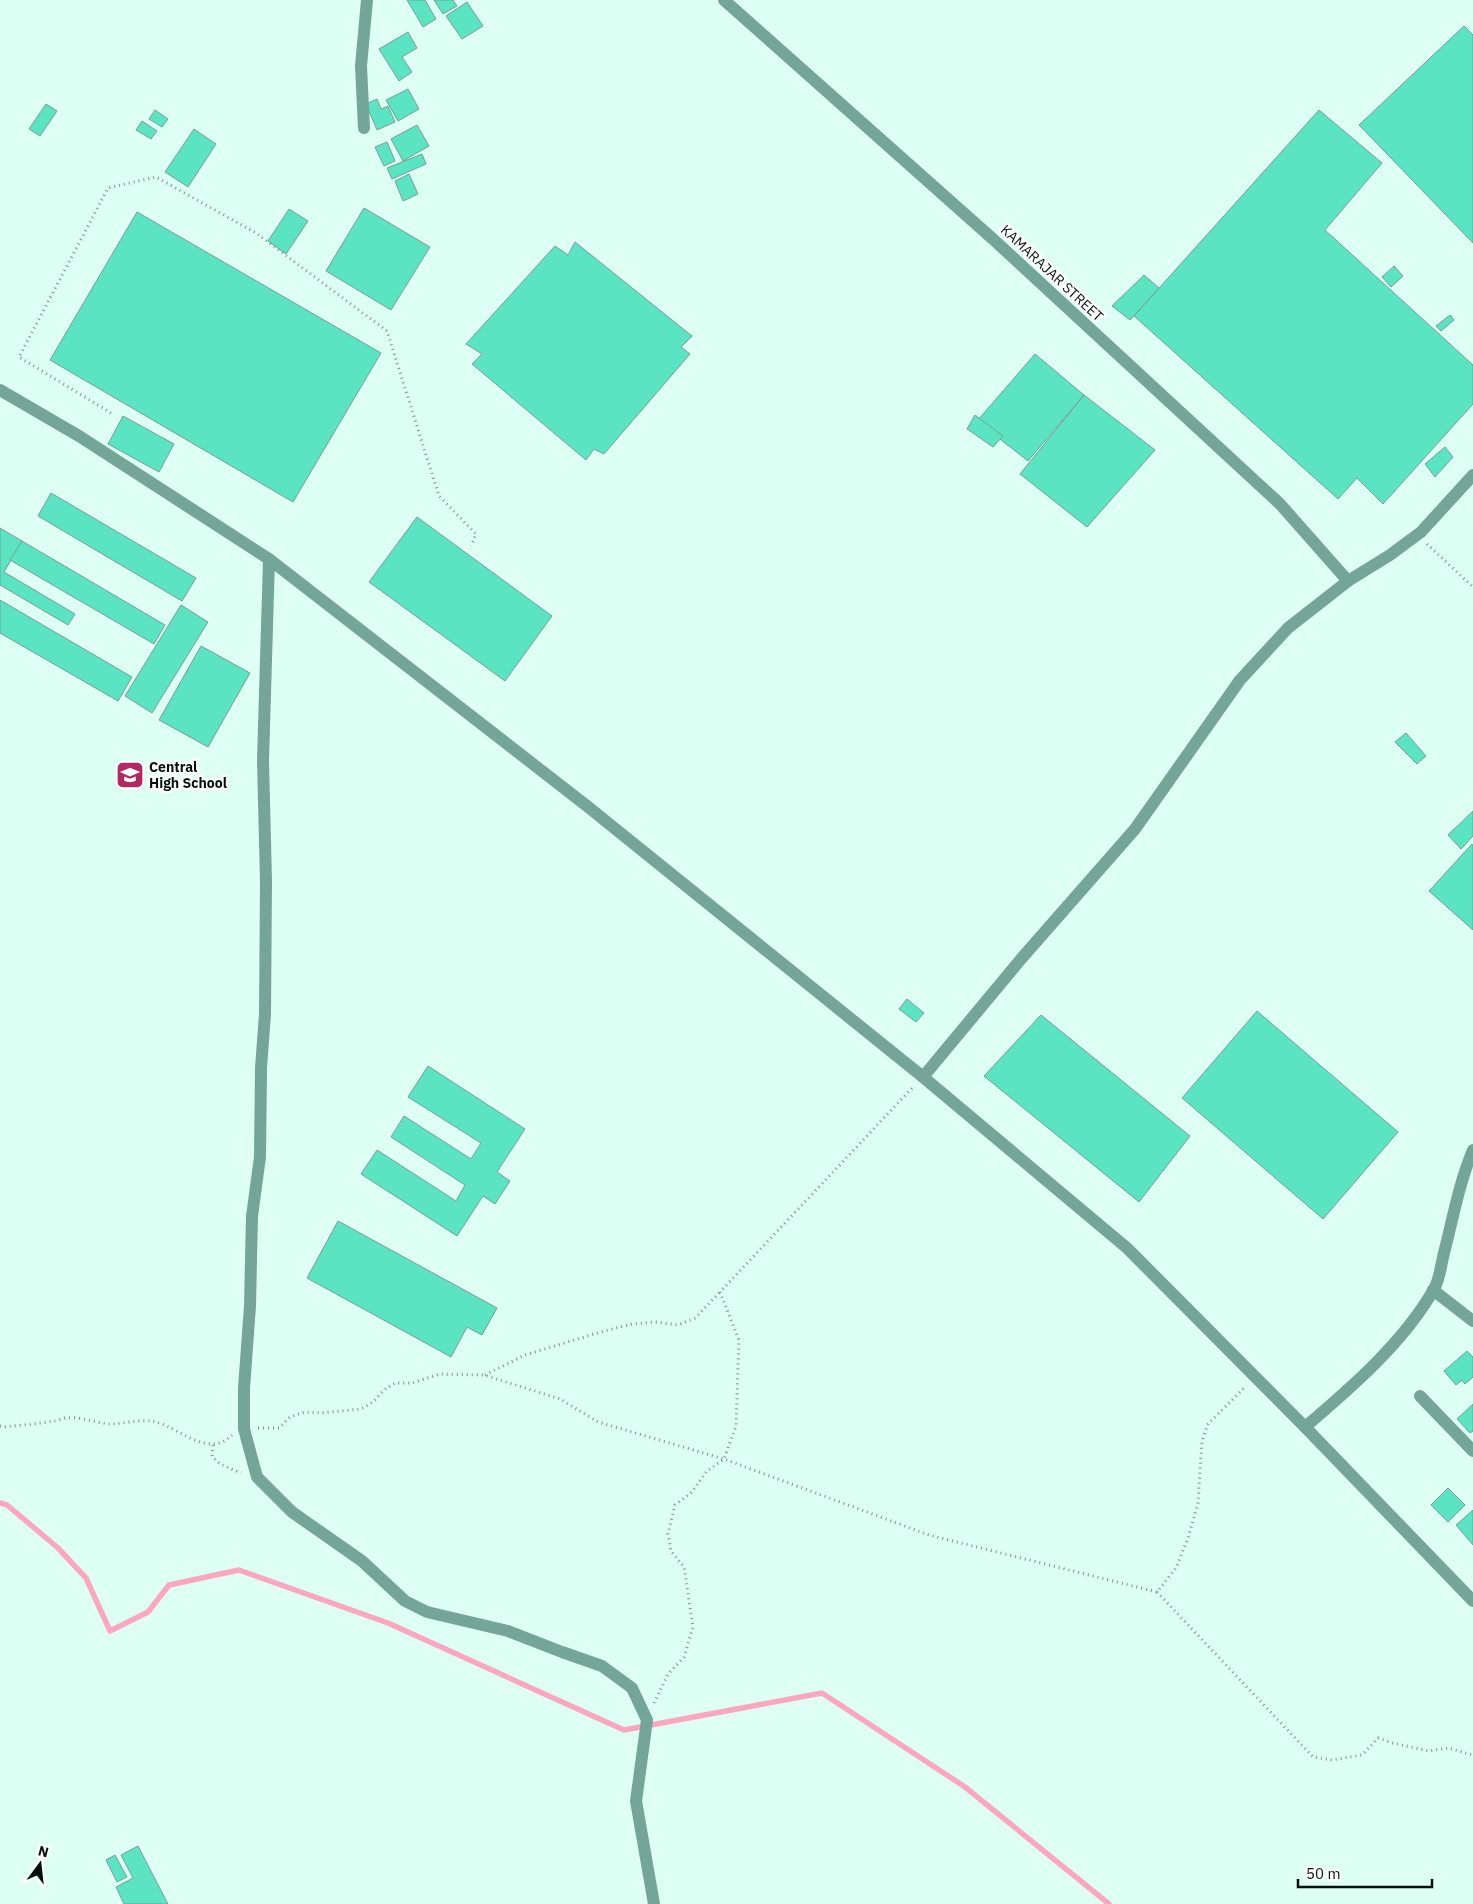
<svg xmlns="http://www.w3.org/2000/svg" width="1473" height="1904" font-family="'IBM Plex Sans',sans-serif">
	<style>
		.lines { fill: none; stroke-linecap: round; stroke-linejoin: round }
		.stream { stroke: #fca7c0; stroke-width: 5.5 }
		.building { fill: #5ae4c2; stroke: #78a094 }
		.path { stroke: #7c958e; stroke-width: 3; stroke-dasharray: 1 4; stroke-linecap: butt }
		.street { stroke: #74a697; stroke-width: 12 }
		.labels { text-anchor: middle; stroke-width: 5; stroke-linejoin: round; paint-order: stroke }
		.street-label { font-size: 14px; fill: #04120e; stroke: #fff }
		.poi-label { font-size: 14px; font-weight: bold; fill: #04120e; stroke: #fff; text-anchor: start }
	</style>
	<rect width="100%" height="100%" fill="#ddfff4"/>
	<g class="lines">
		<polyline class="stream" points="0,1503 7,1505 57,1547 86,1578 110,1631 148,1612 169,1585 239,1570 388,1623 624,1730 822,1693 965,1787 1109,1904"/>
	</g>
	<g class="building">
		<polygon points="407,0 425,0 436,19 423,27"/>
		<polygon points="434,0 453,0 457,6 443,14"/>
		<polygon points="467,2 483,26 462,39 446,16"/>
		<polygon points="1464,26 1473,35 1473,243 1359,125"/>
		<polygon points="408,32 417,48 402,57 412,72 399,81 379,49"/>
		<polygon points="408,89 419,109 398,121 386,100"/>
		<polygon points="377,99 381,109 388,106 395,122 377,130 366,104"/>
		<polygon points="46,104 57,111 40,136 29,129"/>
		<polygon points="155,110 168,119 162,127 149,119"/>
		<polygon points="1319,110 1382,163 1325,230 1473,365 1473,404 1383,504 1357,478 1338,499 1134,316"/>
		<polygon points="142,121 157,131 151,139 136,130"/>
		<polygon points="417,125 429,146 403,161 391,139"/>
		<polygon points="194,129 216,144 188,187 165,172"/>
		<polygon points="387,142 395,161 384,166 375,147"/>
		<polygon points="422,154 426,164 392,179 387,168"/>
		<polygon points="409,174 418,194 403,201 395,181"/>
		<polygon points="364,208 430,247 391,310 326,271"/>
		<polygon points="289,209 308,221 286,254 268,241"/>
		<polygon points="137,212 381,353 293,502 50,360"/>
		<polygon points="575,242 692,336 681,347 690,354 604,454 594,449 586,460 472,364 482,354 466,344 555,246 568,255"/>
		<polygon points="1394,266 1403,276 1391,287 1382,277"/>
		<polygon points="1144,275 1159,288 1130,320 1112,306"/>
		<polygon points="1450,315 1454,320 1441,331 1436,326"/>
		<polygon points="1035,354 1084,395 1028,461 977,421"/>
		<polygon points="1084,395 1155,450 1087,527 1020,474"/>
		<polygon points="975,415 1003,436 993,447 967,429"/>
		<polygon points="123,416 174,444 159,472 108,444"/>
		<polygon points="1445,447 1453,457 1435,477 1425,464"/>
		<polygon points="51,493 196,578 182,601 38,516"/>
		<polygon points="417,517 552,616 505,681 369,582"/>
		<polygon points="0,528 22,541 4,572 75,614 68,625 0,585"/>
		<polygon points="22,541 165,625 154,644 10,560"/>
		<polygon points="0,600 132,677 118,701 0,633"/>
		<polygon points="181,605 208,622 152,713 125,696"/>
		<polygon points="201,646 250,673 208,747 159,720"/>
		<polygon points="1406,733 1426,756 1417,764 1395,742"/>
		<polygon points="1473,811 1473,836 1461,849 1448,835"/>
		<polygon points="1472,844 1473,846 1473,930 1429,891"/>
		<polygon points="907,999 924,1013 916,1022 899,1009"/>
		<polygon points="1257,1011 1398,1132 1323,1219 1182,1098"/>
		<polygon points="1041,1015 1190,1136 1139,1202 984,1076"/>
		<polygon points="428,1066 525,1129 497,1172 510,1181 495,1204 483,1196 457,1236 361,1174 377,1150 456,1201 465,1185 391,1137 404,1116 471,1159 481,1143 408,1097"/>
		<polygon points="338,1221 497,1308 482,1335 467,1327 451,1357 307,1278"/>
		<polygon points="1467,1351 1473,1357 1473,1377 1465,1384 1462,1380 1456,1385 1444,1371"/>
		<polygon points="1473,1404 1473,1431 1470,1433 1457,1419"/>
		<polygon points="1448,1488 1465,1505 1448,1522 1431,1505"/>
		<polygon points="1473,1510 1473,1545 1456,1525"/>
		<polygon points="138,1846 168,1904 124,1904 116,1887 133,1878 121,1855"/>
		<polygon points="115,1855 127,1877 117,1882 106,1860"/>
	</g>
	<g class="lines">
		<g class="path">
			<polyline points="111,413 19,357 108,188 156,177 256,233 387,331 439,496 476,534 471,546"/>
			<polyline points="1427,544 1473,587"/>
			<polyline points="485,1375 525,1355 604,1331 632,1324 655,1322 678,1325 695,1318 720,1292"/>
			<path d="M0,1426L4,1427C20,1425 37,1424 54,1421C57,1421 61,1419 65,1418C79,1416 96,1423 110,1424C125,1424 142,1418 156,1422C180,1428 208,1459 232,1435"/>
			<polyline points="258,1428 279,1428 290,1417 305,1412 322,1413 361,1409 373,1402 384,1390 395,1383 412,1383 440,1374 484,1375 560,1399 598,1422 724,1459 929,1535 1157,1592 1176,1568 1188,1538 1198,1503 1202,1441 1208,1424 1245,1387"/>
			<polyline points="213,1445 212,1456 220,1464 241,1473"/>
			<polyline points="1157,1592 1313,1757 1332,1760 1362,1755 1378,1738 1393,1743 1429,1751 1448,1748 1473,1755"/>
			<polyline points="654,1703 668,1674 684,1657 693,1627 684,1567 671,1551 668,1534 675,1505 692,1492 706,1472 724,1459 736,1426 739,1340 720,1292 914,1086"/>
		</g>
		<g class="street">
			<polyline points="724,0 994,240 1280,504 1348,581"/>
			<polyline points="364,128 361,66 367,0"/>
			<polyline points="0,390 79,436 269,559 587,806 923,1077 1127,1248 1305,1427 1473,1601"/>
			<polyline points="269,559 263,761 266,881 265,1014 261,1068 260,1157 252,1216 250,1306 244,1388 244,1429 257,1477 292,1512 362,1561 405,1601 427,1612 508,1631 562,1652 602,1666 632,1688 647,1720 636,1801 654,1904"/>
			<polyline points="923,1077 1021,959 1135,829 1240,680 1288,628 1348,581 1390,555 1421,532 1473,475"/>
			<polyline points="1433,1290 1473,1321"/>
			<polyline points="1420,1396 1473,1451"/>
			<path d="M1305,1427C1352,1387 1404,1342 1434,1289C1440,1279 1441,1264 1444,1253C1453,1218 1459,1183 1473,1150"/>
		</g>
	</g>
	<defs>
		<symbol id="school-square" viewBox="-11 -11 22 22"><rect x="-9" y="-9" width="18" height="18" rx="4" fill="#b32762" stroke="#fff"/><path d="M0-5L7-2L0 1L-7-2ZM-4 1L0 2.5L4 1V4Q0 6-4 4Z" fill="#fff"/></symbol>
	</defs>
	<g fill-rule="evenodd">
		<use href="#school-square" x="114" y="759" width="32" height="32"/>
	</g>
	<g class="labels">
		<g class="street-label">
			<text transform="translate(1052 273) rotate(43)" y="5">KAMARAJAR STREET</text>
		</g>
		<g class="poi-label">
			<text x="149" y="772">Central<tspan x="149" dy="16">High School</tspan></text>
		</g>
	</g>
	<g transform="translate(40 1864) rotate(15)" stroke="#ffffff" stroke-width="4" paint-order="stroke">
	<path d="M0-4L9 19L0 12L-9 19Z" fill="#04120e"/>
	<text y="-8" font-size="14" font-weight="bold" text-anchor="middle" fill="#04120e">N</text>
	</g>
	<path d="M1298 1879v8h134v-8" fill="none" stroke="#04120e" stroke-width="2.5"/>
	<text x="1306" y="1879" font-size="15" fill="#04120e" stroke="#ffffff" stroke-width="4" paint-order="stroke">50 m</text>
</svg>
